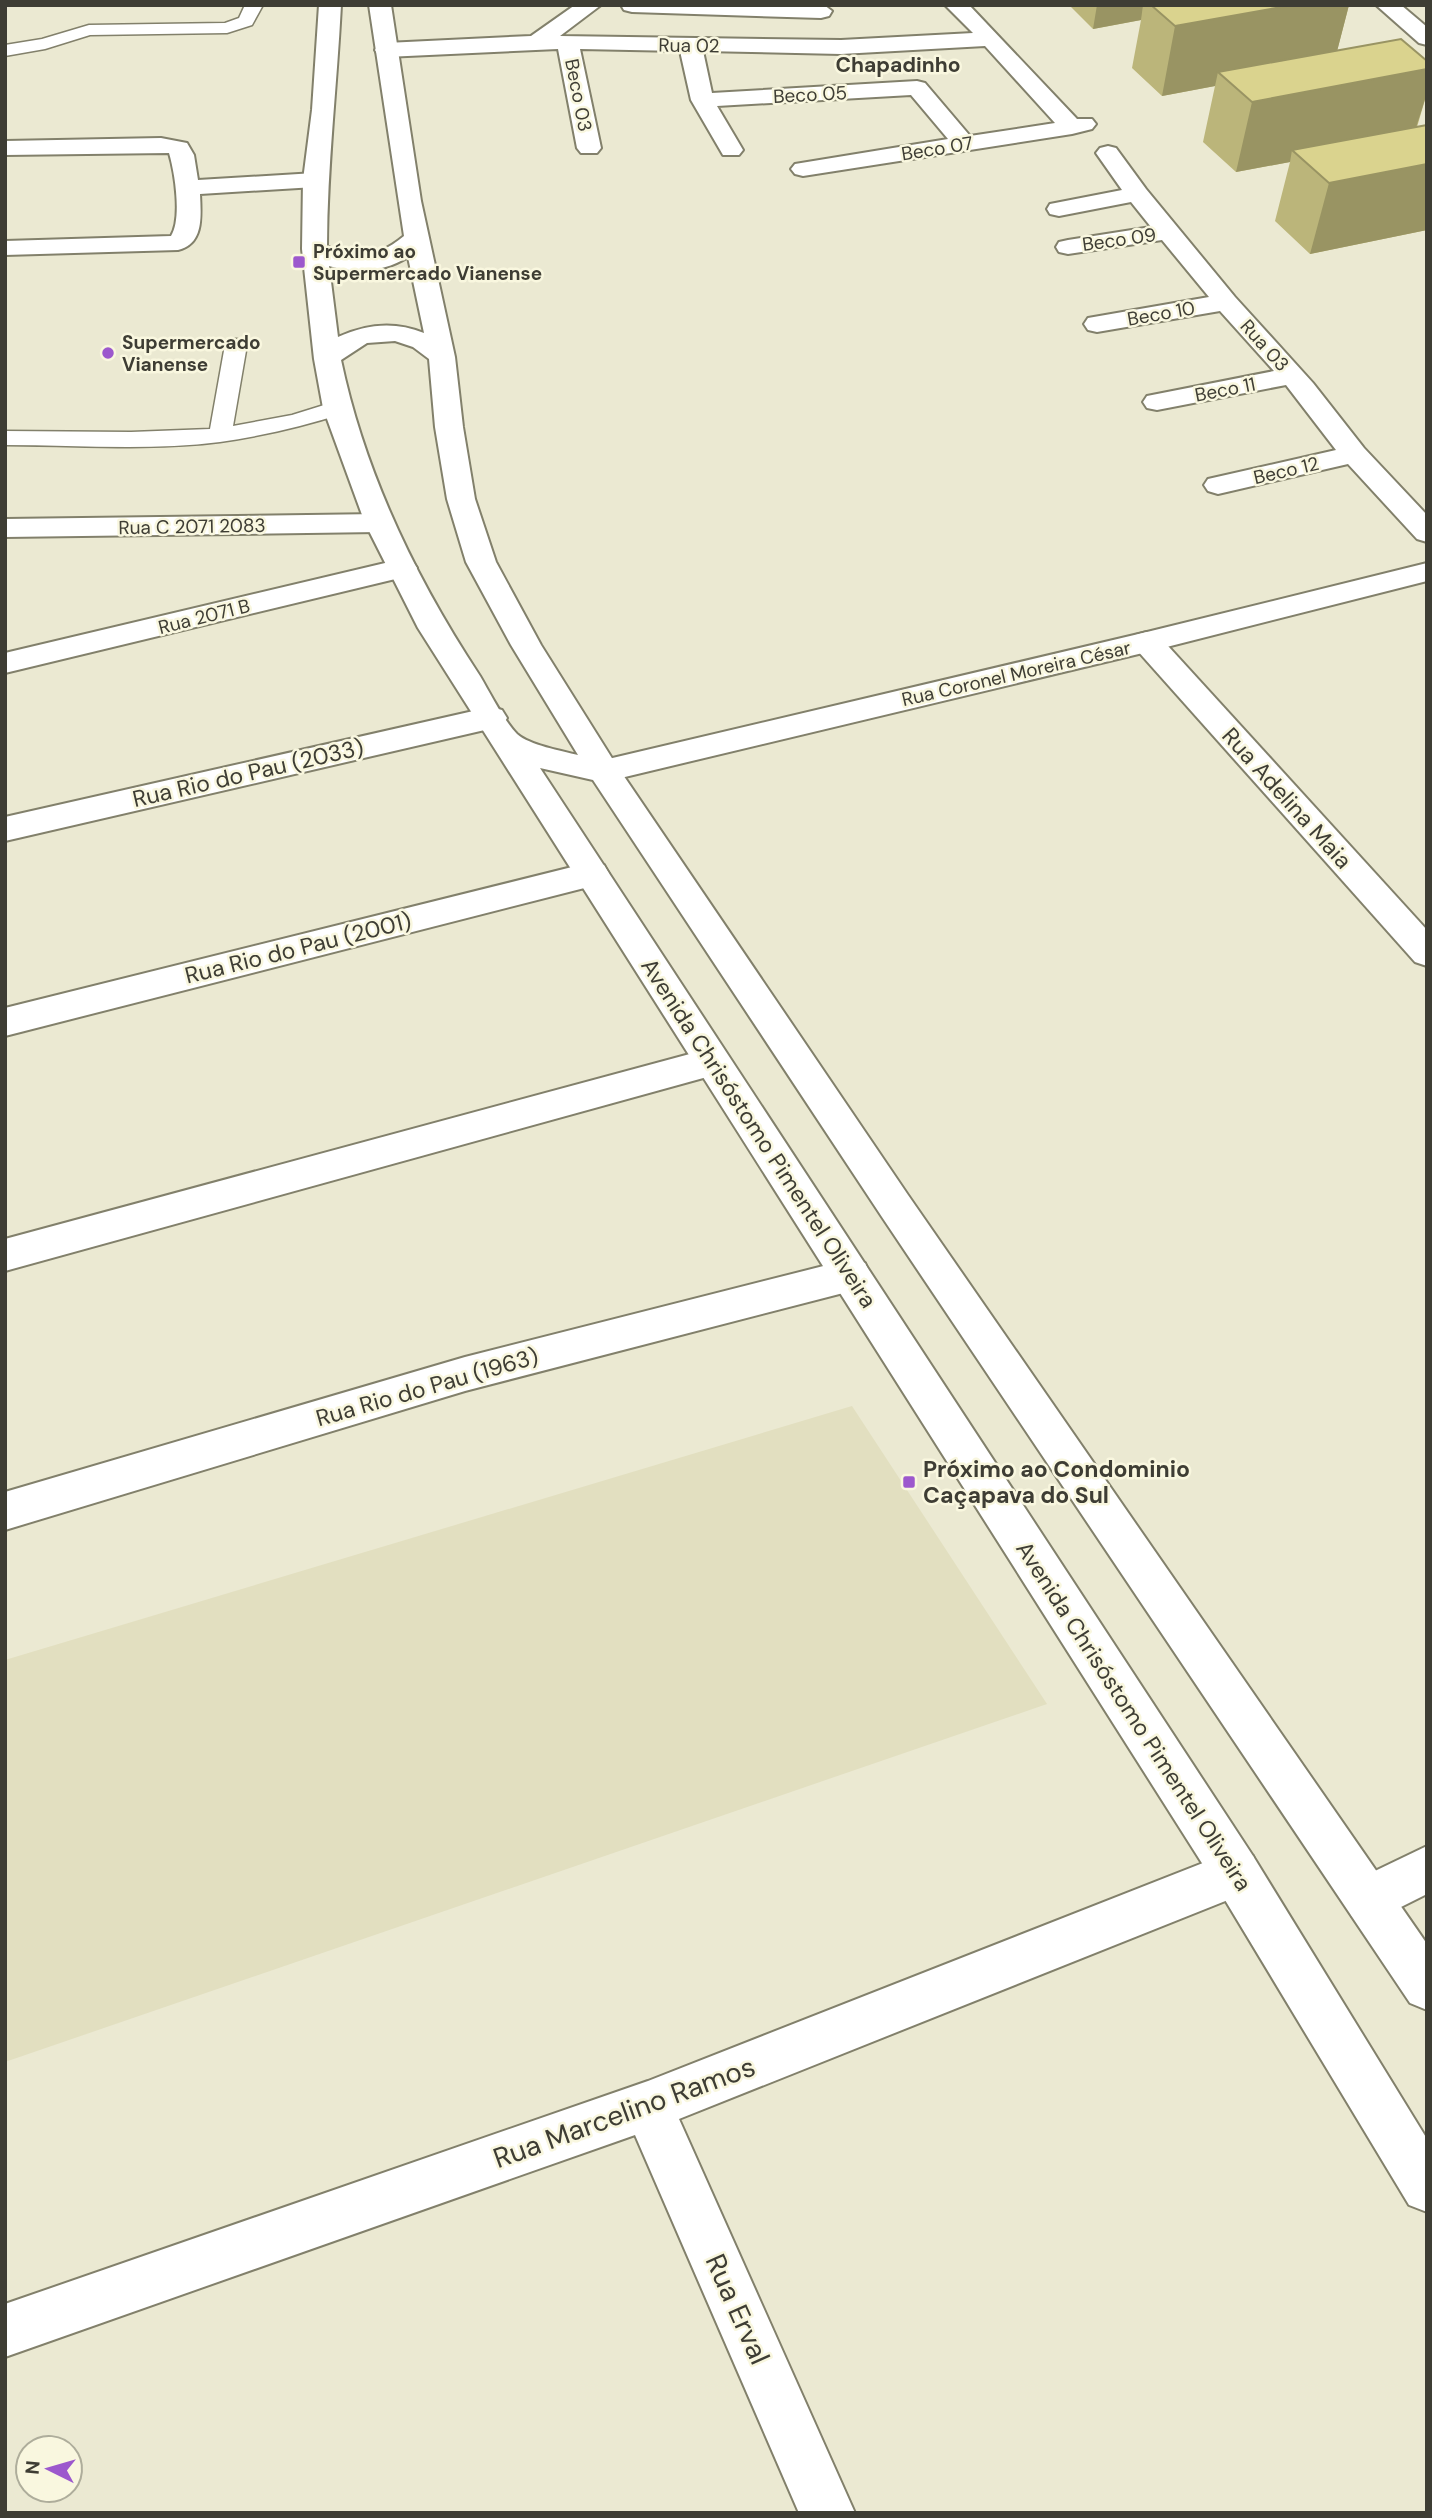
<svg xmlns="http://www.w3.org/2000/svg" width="1432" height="2518" font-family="'DM Sans',sans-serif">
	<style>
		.built { fill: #e2dfc0 }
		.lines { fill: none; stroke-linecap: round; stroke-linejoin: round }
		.lane-casing { stroke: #82806b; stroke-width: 3 }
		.street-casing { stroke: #82806b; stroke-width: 4 }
		.secondary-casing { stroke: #82806b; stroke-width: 4 }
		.primary-casing { stroke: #82806b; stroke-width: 4 }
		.lane { fill: #fff; fill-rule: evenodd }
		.street { fill: #fff; fill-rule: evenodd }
		.secondary { fill: #fff; fill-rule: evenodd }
		.primary { fill: #fff; fill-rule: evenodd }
		.wall { fill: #bbb57a }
		.shaded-wall { fill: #999463 }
		.building { fill: #dad38e; stroke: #999463; stroke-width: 2 }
		.poi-dot { fill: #9c58cd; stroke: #f9f7df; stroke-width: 2.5 }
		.labels { text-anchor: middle; stroke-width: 5; stroke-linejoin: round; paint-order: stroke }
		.far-street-label { font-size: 19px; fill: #3e3d34; stroke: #f9f7df }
		.far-poi-label { font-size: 19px; font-weight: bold; fill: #3e3d34; stroke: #f9f7df; text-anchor: start }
		.far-neighbourhood-label { font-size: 21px; font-weight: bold; fill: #3e3d34; stroke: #f9f7df }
		.street-label { font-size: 23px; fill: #3e3d34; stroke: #f9f7df }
		.poi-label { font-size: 23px; font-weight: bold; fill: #3e3d34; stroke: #f9f7df; text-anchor: start }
		.near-street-label { font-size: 28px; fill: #3e3d34; stroke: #f9f7df }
	</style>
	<rect width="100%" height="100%" fill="#ebe9d2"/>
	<polygon class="built" points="852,1406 1047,1704 5,2062 5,1660"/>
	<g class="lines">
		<defs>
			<g id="lane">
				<polygon points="245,5 263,5 252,25 227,33 90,35 45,49 5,56 5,45 42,39 89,25 225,23 239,18"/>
				<path d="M236,339L244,340L247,345L233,426L292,415L337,401L345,403L348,408L345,413C304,426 263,436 220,442C149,451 76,445 5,445V431L131,432L210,429L225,345L228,340Z"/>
			</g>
			<g id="street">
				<path d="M575,5H601L560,36L841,40L973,33L945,5H969L1077,119H1092L1096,124L1092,129L1072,134L803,176L795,174L791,169L795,164L948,139L911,95L717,106L743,150L739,155H723L691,100L680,51L580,49L601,148L597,153H581L577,148L558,49L386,57L378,55L375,50L378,45L386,43L531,36ZM985,46L1055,123L970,136L925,83L917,81L712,93L703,51L841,54Z"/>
				<polygon points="621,5 824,5 832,11 829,16 821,18 632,12 624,10"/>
				<polygon points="1376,5 1401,5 1427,27 1427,45 1419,43"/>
				<path d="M161,138L187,143L194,155L198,180L315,173L323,175L327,180L323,185L315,187L200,194C201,216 204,244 178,250L5,255V241L171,236C182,219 175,173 169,153L5,155V141Z"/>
				<polygon points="1108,146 1116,148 1146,189 1235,297 1313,383 1364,448 1427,515 1427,542 1417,539 1348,464 1218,494 1208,491 1204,485 1208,479 1336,450 1286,385 1157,410 1147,408 1143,402 1147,396 1274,371 1220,311 1097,332 1088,330 1084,324 1088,318 1209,297 1162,240 1068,254 1059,252 1056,247 1059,242 1068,240 1151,227 1131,202 1059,216 1050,214 1047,209 1050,204 1122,190 1096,153 1100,148"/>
				<polygon points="379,514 389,517 393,523 389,529 379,532 5,537 5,519"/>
				<polygon points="402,559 412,561 417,568 412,575 5,673 5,653"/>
				<polygon points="1147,632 1158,635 1427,930 1427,966 1415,962 1136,649 1132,642 1136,635"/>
				<polygon points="491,707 502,710 507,718 502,726 5,841 5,817"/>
				<polygon points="592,862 604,865 609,874 604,883 5,1036 5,1008"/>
				<polygon points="712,1048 725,1052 730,1062 725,1072 5,1271 5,1239"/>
				<polygon points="851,1259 865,1263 870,1275 865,1287 851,1291 465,1391 5,1530 5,1492 465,1357"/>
				<polygon points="1427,1846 1427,1894 1369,1923 1352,1916 1345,1899 1352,1882"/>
				<polygon points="1236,1850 1253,1856 1259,1873 1253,1890 679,2119 855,2513 799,2513 635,2135 5,2357 5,2304 648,2081"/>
			</g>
			<polygon id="secondary" points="1427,563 1427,581 1147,652 604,782 593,779 588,771 593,763 604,760 1147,632"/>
			<path id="primary" d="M319,5H341C337,86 327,166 327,246C354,263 380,256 404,236L369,5H391L421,201L455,357L463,427L475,499L496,562L541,645L615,763L908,1195L1427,1944V2010L1410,2003L882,1217L593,780L540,768L1253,1856L1427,2139V2212L1409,2205L1219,1890L418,628L365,523L323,408L314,359L302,249L303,180L312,110ZM408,257L424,333C395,321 366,324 338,337L329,266C356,274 384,272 408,257ZM395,341L413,347L429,359L435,427L447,499L466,562L511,645L578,755C562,751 529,745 517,734C504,721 490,693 480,676C416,579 365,474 341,360L367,343Z"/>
		</defs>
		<use href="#lane" class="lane-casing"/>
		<use href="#street" class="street-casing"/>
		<use href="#secondary" class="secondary-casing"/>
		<use href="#primary" class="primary-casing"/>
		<use href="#lane" class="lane"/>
		<use href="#street" class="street"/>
		<use href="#secondary" class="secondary"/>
		<use href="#primary" class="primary"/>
	</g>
	<polygon class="wall" points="1069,5 1349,5 1337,51 1427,61 1427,93 1417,127 1427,125 1427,230 1310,254 1275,221 1290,162 1236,172 1203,142 1215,86 1162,96 1132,68 1141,20 1093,29"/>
	<g class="shaded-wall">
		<polygon points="1097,5 1143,5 1141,20 1093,29"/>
		<polygon points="1293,5 1349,5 1334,63 1218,72 1215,86 1162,96 1175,26"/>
		<polygon points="1427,69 1427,93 1413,137 1292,150 1290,162 1236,172 1252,102"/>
		<polygon points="1427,164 1427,230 1310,254 1329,183"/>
	</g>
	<g class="building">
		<polygon points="1151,5 1293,5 1175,26"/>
		<polygon points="1401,39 1427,61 1427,69 1252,102 1218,72"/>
		<polygon points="1427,125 1427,164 1329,183 1292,150"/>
	</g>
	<g class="poi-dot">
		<rect x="292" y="255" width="14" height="14" rx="3.5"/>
		<circle cx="108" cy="353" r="7"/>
		<rect x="902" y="1475" width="14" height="14" rx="3.5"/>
	</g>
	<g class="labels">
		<g class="far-street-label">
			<text transform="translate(689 45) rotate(1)" y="7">Rua 02</text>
			<text transform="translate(810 94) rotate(-3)" y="7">Beco 05</text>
			<text transform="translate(579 95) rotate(79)" y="7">Beco 03</text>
			<text transform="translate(937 148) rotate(-9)" y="7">Beco 07</text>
			<text transform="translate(1119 239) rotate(-8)" y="7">Beco 09</text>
			<text transform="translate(1161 313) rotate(-10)" y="7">Beco 10</text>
			<text transform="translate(1265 345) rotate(48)" y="7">Rua 03</text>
			<text transform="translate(1225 389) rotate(-11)" y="7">Beco 11</text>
			<text transform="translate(1286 470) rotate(-13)" y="7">Beco 12</text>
			<text transform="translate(192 526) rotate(-1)" y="7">Rua C 2071 2083</text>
			<text transform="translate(204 616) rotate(-14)" y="7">Rua 2071 B</text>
			<text transform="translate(1016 673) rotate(-13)" y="7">Rua Coronel Moreira César</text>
		</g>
		<g class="far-poi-label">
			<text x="313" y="258">Próximo ao<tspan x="313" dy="22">Supermercado Vianense</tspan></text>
			<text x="122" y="349">Supermercado<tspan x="122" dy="22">Vianense</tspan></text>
		</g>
		<g class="far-neighbourhood-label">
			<text x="898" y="72">Chapadinho</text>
		</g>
		<g class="street-label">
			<text transform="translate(248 773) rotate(-13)" y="8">Rua Rio do Pau (2033)</text>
			<text transform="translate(1287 798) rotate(48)" y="8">Rua Adelina Maia</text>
			<text transform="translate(298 948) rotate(-14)" y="8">Rua Rio do Pau (2001)</text>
			<text transform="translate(759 1133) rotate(57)" y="8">Avenida Chrisóstomo Pimentel Oliveira</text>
			<text transform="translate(427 1387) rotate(-16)" y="8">Rua Rio do Pau (1963)</text>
			<text transform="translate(1134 1716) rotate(57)" y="8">Avenida Chrisóstomo Pimentel Oliveira</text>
		</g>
		<g class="poi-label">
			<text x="923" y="1477">Próximo ao Condominio<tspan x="923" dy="26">Caçapava do Sul</tspan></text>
		</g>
		<g class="near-street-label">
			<text transform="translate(624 2112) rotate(-20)" y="10">Rua Marcelino Ramos</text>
			<text transform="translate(738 2309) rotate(66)" y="10">Rua Erval</text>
		</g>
	</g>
	<rect width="1432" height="2518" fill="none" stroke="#3e3d34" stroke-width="14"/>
	<g transform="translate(49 2469) rotate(275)"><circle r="33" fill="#f9f7df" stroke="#aead9b" stroke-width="2"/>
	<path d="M0-5L12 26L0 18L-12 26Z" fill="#9c58cd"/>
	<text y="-10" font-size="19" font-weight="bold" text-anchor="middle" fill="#3e3d34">N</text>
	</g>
</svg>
